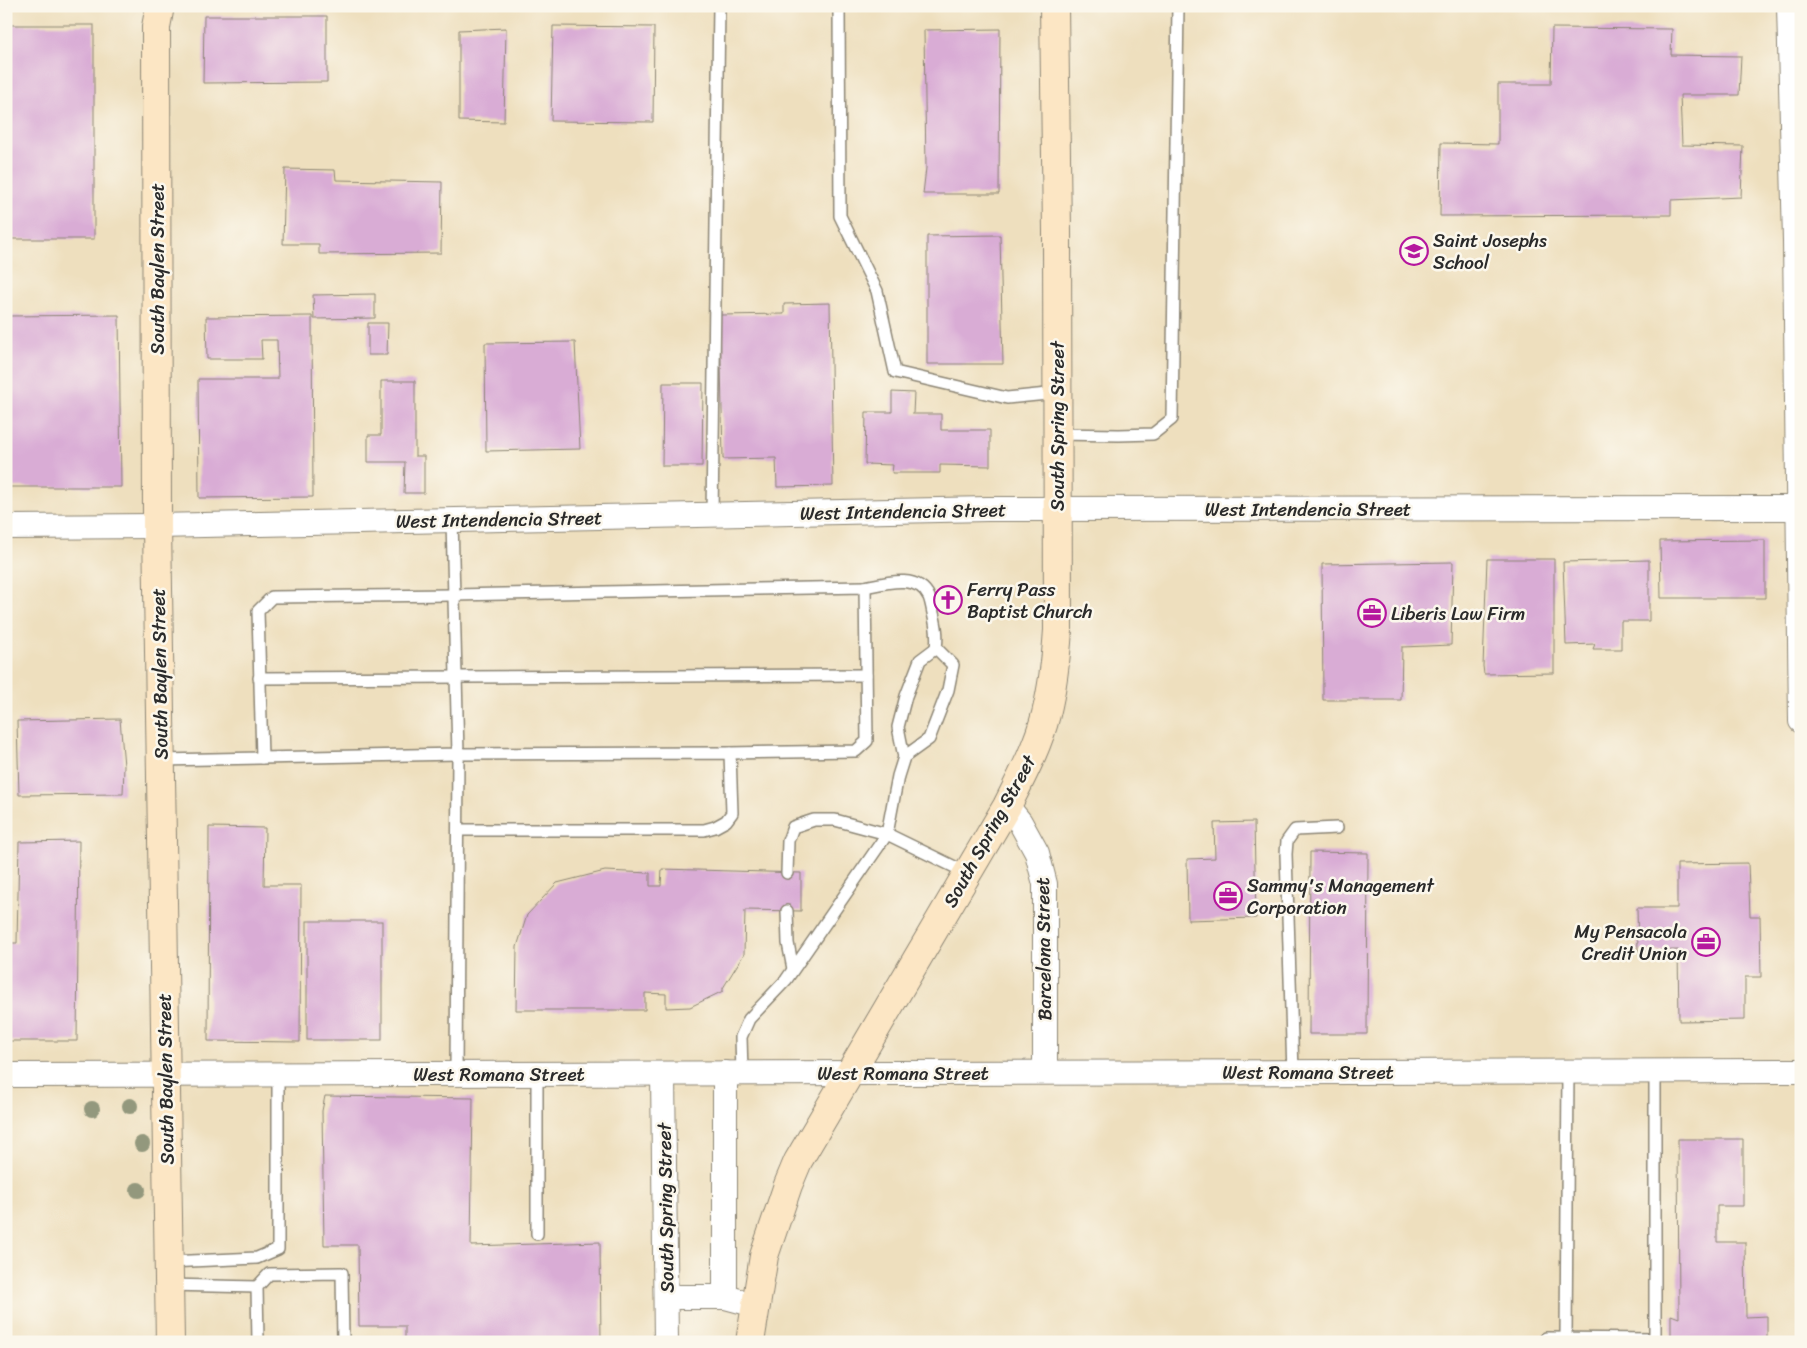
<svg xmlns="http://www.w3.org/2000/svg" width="1807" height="1348" font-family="Sriracha,sans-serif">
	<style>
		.building { fill: #d9acd5 }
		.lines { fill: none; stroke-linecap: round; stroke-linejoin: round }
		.lane-casing { stroke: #8c8574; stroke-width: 14 }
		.street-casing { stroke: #8c8574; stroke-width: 26 }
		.secondary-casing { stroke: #8c8574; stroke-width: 30 }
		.lane { stroke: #fff; stroke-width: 11 }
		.street { stroke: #fff; stroke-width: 24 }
		.secondary { stroke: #fce6c4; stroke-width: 28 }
		.tree { fill: #93987d }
		.labels { text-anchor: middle; stroke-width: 5; stroke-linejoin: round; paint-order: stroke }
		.poi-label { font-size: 19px; fill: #2b2b2b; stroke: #fbf7ec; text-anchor: start }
		.street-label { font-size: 19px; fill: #2b2b2b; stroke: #fbf7ec }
	</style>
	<rect width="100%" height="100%" fill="#fbf7ec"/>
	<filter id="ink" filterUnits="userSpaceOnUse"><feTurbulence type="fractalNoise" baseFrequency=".02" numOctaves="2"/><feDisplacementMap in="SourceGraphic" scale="10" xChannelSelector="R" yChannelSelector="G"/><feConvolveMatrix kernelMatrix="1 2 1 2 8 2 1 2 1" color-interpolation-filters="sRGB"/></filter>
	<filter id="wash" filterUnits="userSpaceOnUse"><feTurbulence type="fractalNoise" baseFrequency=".0096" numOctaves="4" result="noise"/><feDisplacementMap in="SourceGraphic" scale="20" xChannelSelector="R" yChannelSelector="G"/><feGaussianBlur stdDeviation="1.12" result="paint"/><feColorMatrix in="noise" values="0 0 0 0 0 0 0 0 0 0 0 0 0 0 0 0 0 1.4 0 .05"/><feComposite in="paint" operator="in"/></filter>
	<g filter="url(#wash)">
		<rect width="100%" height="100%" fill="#eedfbe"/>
		<g id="blocks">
			<g class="building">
				<polygon points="204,16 327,16 327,82 203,83"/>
				<rect x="6" y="25" width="88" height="214"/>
				<polygon points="553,26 654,27 653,122 551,121"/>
				<polygon points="506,28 504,122 459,121 459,30"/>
				<polygon points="1552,28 1672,29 1671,55 1741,56 1739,95 1680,95 1682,145 1743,146 1741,197 1671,200 1671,215 1440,216 1441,143 1498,144 1498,84 1551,84"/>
				<polygon points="1000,29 999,194 923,194 926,168 924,30"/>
				<polygon points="285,169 335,170 336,180 442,182 441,253 319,254 319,244 283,244"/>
				<polygon points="1000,235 1003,364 927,364 927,236"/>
				<polygon points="375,294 375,318 314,319 313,295"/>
				<polygon points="830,303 833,486 777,487 776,458 723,459 720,315 784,314 784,304"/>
				<polygon points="119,315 121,487 6,487 6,316"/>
				<polygon points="312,316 313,497 199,498 198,379 278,379 277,340 261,340 262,359 207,359 206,317"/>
				<polygon points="368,323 388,323 387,355 368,355"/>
				<polygon points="575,342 580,449 486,451 485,343"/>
				<polygon points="381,381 415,381 415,456 424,456 424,493 404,493 405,462 368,462 368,435 381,435"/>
				<polygon points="663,383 703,383 702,466 662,466"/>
				<polygon points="892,392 914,393 913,414 941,414 941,430 990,430 990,466 940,465 940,473 892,473 893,465 865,464 866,412 892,412"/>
				<polygon points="1765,540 1765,598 1661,598 1660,541"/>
				<polygon points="1487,559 1554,559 1554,673 1484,674 1483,666"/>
				<polygon points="1649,560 1649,621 1621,621 1621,649 1593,649 1595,644 1566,645 1563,562"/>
				<polygon points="1453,562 1451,645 1402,647 1401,700 1323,700 1322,564"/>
				<polygon points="120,719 124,766 123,794 19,795 17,721"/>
				<polygon points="1254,822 1256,918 1188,920 1187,859 1215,858 1214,823"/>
				<polygon points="209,827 265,828 264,885 301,885 300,1042 208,1041"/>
				<polygon points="79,841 77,1041 6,1041 6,943 17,943 19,842"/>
				<polygon points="1310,852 1368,853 1367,1034 1309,1034"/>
				<polygon points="1748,863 1750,916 1760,916 1761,977 1745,977 1745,1020 1679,1021 1678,950 1638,951 1637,908 1677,908 1677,864"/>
				<polygon points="662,869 801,873 801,911 745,910 744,954 723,988 723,991 690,1007 666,1008 666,994 645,993 645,1010 516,1010 517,947 527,915 557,883 605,871 650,873 650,886 661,886"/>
				<rect x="307" y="921" width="75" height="119"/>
				<polygon points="325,1096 473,1098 471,1246 600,1242 601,1342 405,1342 405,1326 359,1326 358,1245 324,1245 322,1111"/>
				<polygon points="1678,1139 1743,1139 1743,1206 1717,1206 1717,1242 1745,1242 1746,1317 1767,1316 1767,1342 1671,1342 1671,1315 1679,1318"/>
			</g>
		</g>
	</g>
	<g filter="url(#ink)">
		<use href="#blocks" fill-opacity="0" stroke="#8c8574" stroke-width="1"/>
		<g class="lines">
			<defs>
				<g id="lane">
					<polyline points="839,6 840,216 877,291 895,372 1007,398 1057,393"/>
					<polyline points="1057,434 1119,435 1153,434 1172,419 1178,6"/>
					<polyline points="712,515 719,6"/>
					<polyline points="259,678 866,675"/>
					<polyline points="904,757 898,727 906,696 920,660 936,648"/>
					<polyline points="262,758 258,611 272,597 454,595 865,587 867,741 856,751 730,753"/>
					<polyline points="161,760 458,754 452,520"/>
					<polyline points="787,873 788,841 793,827 814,820 835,820 887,834 967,873"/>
					<polyline points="787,911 788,943 793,969"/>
					<polyline points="1293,1072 1286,854 1287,841 1295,830 1337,828"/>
					<polyline points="537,1073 537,1234"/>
					<path d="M742,1073L741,1037L749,1019L786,980L887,834L898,776L904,757L929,739L948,690L953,665L936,648C938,635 936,625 933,613C932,608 931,602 929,597C918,573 885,583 865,587"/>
					<polyline points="456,1074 458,754 730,753 732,813 726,821 715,827 704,830 458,830"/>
					<polyline points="168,1262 257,1258 278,1249 278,1074"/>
					<polyline points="168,1285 257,1287"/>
					<polyline points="1566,1338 1568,1071"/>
					<polyline points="258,1342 257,1287 269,1274 342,1273 343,1342"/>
					<polyline points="1546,1342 1546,1338 1655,1339 1655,1071"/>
				</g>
				<g id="street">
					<polyline points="1789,6 1795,241 1801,721"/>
					<polyline points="6,527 157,526 988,509 1801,508"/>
					<polyline points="1007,806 1020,822 1037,853 1045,884 1045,1072"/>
					<polyline points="725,1073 725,1297"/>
					<polyline points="663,1074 666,1342"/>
					<polyline points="6,1075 1801,1071"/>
					<polyline points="666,1297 725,1297 755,1305"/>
				</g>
				<g id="secondary">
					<polyline points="160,6 156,27 157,526 170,1342"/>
					<path d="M750,1342L764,1256L788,1185L798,1161L1007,806C1022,776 1038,746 1046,714C1053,686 1056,658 1058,630L1057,232L1054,6"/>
				</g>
			</defs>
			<use href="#lane" class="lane-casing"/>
			<use href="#street" class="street-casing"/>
			<use href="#secondary" class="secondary-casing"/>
			<use href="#lane" class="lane"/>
			<use href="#street" class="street"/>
			<use href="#secondary" class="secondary"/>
		</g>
		<g class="tree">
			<circle cx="130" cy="1106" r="8"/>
			<circle cx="92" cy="1109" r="8"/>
			<circle cx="142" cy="1144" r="8"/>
			<circle cx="138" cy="1190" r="8"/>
		</g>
	</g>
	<defs>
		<symbol id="school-ring" viewBox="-11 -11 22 22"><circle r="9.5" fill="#fbf7ec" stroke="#b5179e" stroke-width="1.5"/><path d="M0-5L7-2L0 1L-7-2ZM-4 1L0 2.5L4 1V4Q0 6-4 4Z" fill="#b5179e"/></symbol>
		<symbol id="church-ring" viewBox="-11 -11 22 22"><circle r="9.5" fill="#fbf7ec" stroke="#b5179e" stroke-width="1.5"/><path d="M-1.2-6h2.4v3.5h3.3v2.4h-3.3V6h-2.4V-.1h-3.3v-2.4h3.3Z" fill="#b5179e"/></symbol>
		<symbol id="office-ring" viewBox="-11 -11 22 22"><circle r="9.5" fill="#fbf7ec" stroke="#b5179e" stroke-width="1.5"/><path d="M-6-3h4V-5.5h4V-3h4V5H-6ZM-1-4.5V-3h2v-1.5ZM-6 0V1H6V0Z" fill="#b5179e"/></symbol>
	</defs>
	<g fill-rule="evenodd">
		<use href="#school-ring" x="1398" y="235" width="32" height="32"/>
		<use href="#church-ring" x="932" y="584" width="32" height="32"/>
		<use href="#office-ring" x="1356" y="597" width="32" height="32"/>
		<use href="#office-ring" x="1212" y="880" width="32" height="32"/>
		<use href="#office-ring" x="1690" y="926" width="32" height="32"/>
	</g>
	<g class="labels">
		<g class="poi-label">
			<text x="1433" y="247">Saint Josephs<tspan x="1433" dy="22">School</tspan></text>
			<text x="967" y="596">Ferry Pass<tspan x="967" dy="22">Baptist Church</tspan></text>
			<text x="1391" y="620">Liberis Law Firm</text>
			<text x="1247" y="892">Sammy's Management<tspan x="1247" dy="22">Corporation</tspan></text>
			<text x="1687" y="938" text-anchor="end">My Pensacola<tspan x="1687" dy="22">Credit Union</tspan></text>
		</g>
		<g class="street-label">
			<text transform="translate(157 269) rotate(-90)" y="7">South Baylen Street</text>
			<text transform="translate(1057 426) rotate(-90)" y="7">South Spring Street</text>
			<text x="1308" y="516">West Intendencia Street</text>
			<text transform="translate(903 511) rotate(-1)" y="7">West Intendencia Street</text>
			<text transform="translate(499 519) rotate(-1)" y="7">West Intendencia Street</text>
			<text transform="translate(159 674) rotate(-91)" y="7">South Baylen Street</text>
			<text transform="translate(989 831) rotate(-61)" y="7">South Spring Street</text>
			<text transform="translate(1043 949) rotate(-91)" y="7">Barcelona Street</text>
			<text x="1308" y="1079">West Romana Street</text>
			<text x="903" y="1080">West Romana Street</text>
			<text x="499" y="1081">West Romana Street</text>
			<text transform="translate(165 1079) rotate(-91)" y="7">South Baylen Street</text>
			<text transform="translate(665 1208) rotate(-91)" y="7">South Spring Street</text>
		</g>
	</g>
	<rect width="1807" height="1348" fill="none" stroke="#fbf7ec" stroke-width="25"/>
</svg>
